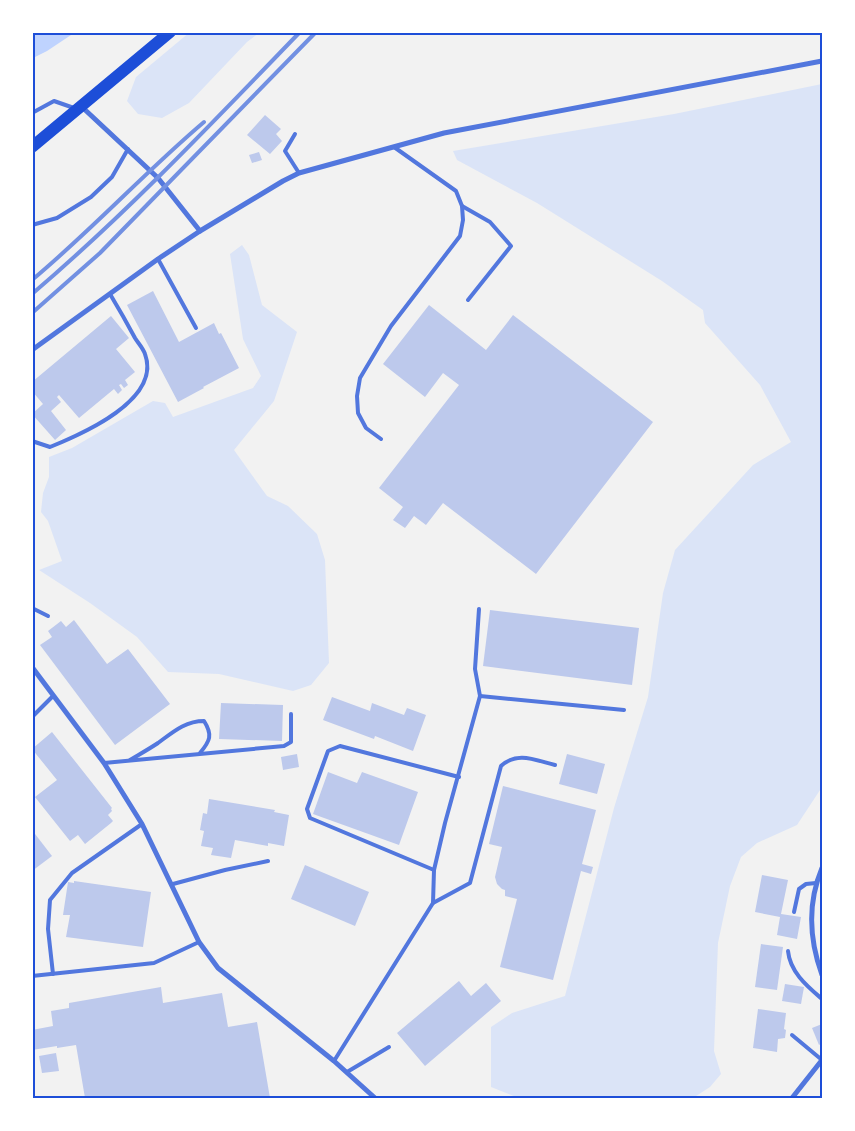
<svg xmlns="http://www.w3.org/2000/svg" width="855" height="1131" font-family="Helvetica,sans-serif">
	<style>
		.green { fill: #dbe4f7 }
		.water { fill: #bfd3fe }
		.building { fill: #bdc9ec }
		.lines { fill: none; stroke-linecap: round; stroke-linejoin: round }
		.service { stroke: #5277de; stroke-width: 4 }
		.minor { stroke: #5277de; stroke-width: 5 }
		.primary { stroke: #1d4ed8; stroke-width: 12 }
		.rail { stroke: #7290e2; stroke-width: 4 }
		.neatline { fill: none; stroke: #1d4ed8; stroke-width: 2 }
	</style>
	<rect width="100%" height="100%" fill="#f2f2f2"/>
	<g class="green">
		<polygon points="190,32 259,33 247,42 189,103 162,118 138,114 127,101 136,77"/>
		<polygon points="822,84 822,787 797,825 757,843 741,857 730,886 718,943 714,1051 721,1074 710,1087 693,1098 519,1098 491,1087 491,1027 512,1013 565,996 614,808 648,697 663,593 675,550 753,465 791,442 760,385 705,323 703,310 662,281 537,203 457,160 453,151 674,114"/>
		<polygon points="242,245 249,255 262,305 297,332 274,401 234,450 267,496 288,506 317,534 325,560 329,663 311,685 293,691 219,674 168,672 137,637 90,603 39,570 62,561 48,521 41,512 43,493 49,477 49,457 72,448 153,401 165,403 173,417 253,388 261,376 243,339 230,254"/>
	</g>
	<polygon class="water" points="33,32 74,32 74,33 47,51 33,58"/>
	<g class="building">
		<polygon points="265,115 281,129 276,134 282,141 270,154 247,135"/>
		<polygon points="259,152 262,160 252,163 249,155"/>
		<polygon points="153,291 179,342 214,323 219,334 221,333 239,368 203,387 204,388 178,402 127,305"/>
		<polygon points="429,305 486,350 513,315 653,422 536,574 443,503 426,525 414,516 405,528 393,520 403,507 379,488 459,385 443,373 425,397 383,364"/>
		<polygon points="111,316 129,338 116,349 135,372 125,380 128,385 124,388 121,384 119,385 122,390 118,394 114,389 79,418 59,395 57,397 61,402 51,411 66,430 55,440 32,414 43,404 32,391 32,382"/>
		<polygon points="490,610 639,628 632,685 483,666"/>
		<polygon points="74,620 107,664 128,649 170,704 115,745 40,645 52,637 48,631 61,621 66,627"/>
		<polygon points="332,697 370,711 372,703 404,715 407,708 426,715 413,751 375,736 374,739 323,720"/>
		<polygon points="221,703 283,705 282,741 219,739"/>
		<polygon points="52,732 112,808 111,809 112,811 108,815 113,821 111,823 85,844 78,835 70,841 35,797 57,780 32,749"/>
		<polygon points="297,754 299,767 283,770 281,757"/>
		<polygon points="567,754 605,764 597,794 559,784"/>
		<polygon points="328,772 357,783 362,772 418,792 399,845 313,814"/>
		<polygon points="503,786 596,810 582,864 593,867 591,874 581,871 553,980 500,967 517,899 505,896 505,890 502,889 497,884 495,877 502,847 489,844"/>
		<polygon points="209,799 275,810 274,812 289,815 284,846 268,843 268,846 235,840 231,858 211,855 213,848 201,846 204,831 200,830 203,813 207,814"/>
		<polygon points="32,830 52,856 32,871"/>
		<polygon points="305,865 369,892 355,926 291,899"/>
		<polygon points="762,875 788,880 781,914 801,917 797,939 777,935 780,917 755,912"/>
		<polygon points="74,881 151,892 143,947 66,937 70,915 63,915 68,882 74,883"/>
		<polygon points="761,944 783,947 777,990 755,987"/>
		<polygon points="459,981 471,996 486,983 501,1001 425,1066 397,1033"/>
		<polygon points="785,984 804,987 801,1004 782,1001"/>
		<polygon points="161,987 163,1003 222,993 228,1027 257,1022 270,1098 85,1098 76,1045 57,1048 57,1046 32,1050 32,1030 53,1026 51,1011 69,1008 69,1003"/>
		<polygon points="758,1009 786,1013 784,1029 786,1030 785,1038 778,1039 777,1052 753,1048"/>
		<polygon points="822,1024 822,1043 819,1045 812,1028"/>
		<polygon points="56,1053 59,1071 42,1073 39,1056"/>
	</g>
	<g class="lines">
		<g class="service">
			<polyline points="32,113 54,101 74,108"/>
			<polyline points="295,134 285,151 299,173"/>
			<polyline points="462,206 490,222 511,246 468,300"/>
			<polyline points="32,225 57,218 91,197 112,177 128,149"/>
			<polyline points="158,259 196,328"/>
			<polyline points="381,439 366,428 358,413 357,396 360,378 391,326 460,236 463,220 462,206 456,191 394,147"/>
			<path d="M32,441L50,447C82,434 162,400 145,354C143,348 138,343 135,338C127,323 119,309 110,294"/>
			<polyline points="32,608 48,616"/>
			<polyline points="480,696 624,710"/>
			<polyline points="32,717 53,696"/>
			<path d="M130,760C140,754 149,749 158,743C173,732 185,721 204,721C213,735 210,741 200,753"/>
			<polyline points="104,763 284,746 291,742 291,714"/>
			<polyline points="434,870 310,818 307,809 328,751 340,746 459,777"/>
			<polyline points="173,884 225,870 268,861"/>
			<path d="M433,903L470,883L501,766C517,751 535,760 555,765"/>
			<polyline points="794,912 799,889 806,884 816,883"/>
			<path d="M788,951C790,972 807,986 822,999"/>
			<polyline points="53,974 48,929 50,900 72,873 142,824"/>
			<polyline points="32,976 154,963 199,942"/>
			<polyline points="792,1035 822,1060"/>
			<polyline points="334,1061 433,903 434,870 445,823 480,696 475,669 479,609"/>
			<polyline points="347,1072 389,1047"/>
		</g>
		<g class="minor">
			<polyline points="82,107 158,178 200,231"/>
			<polyline points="32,350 158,259 200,231 283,181 299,173 444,133 822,61"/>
			<polyline points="32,667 104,763 142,824 199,942 218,968 334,1061 375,1098"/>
			<path d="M822,868C807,904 809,939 822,975"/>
			<polyline points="792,1098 822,1060"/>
		</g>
		<polyline class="primary" points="32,147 170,32"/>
		<g class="rail">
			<path d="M32,280C92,230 145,172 204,122"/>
			<path d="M32,294C127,213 213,122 300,32"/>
			<polyline points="32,313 100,253 316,32"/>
		</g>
	</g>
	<rect width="855" height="1131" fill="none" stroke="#ffffff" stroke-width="68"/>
	<rect x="34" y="34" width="787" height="1063" class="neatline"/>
</svg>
